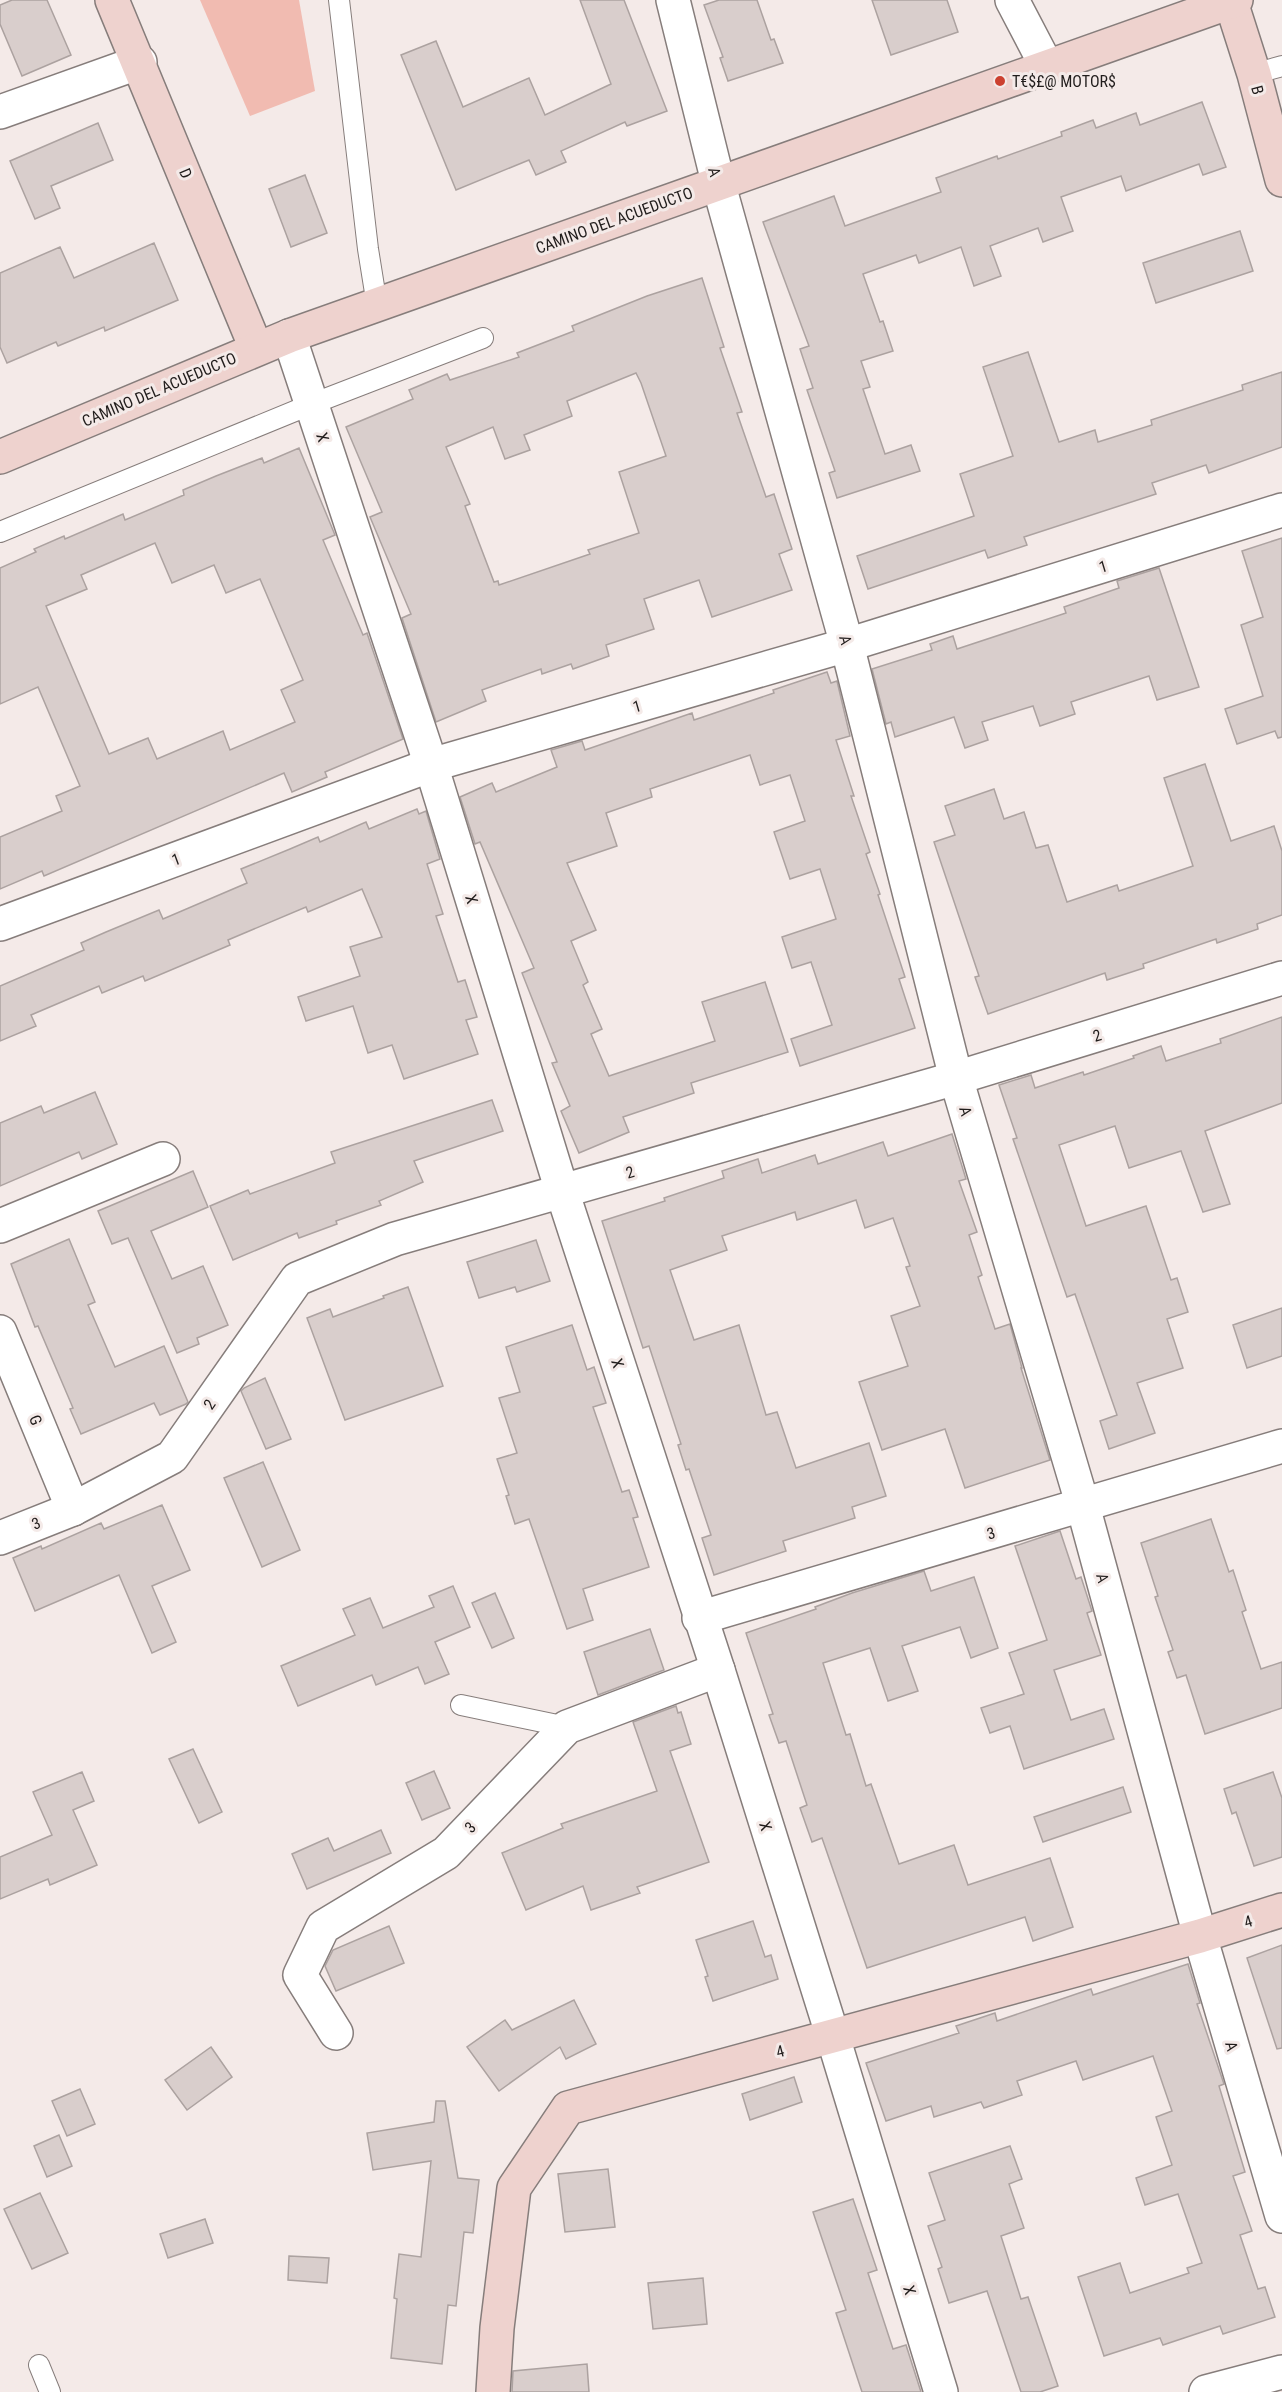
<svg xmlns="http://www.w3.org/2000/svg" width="1282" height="2392" font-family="'Roboto Condensed',sans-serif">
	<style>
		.green { fill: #f1bbb1 }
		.building { fill: #d9cecc; stroke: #aca2a0; stroke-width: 1.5; fill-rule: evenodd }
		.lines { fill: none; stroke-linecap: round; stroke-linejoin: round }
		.lane-casing { stroke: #867d7b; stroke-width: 22 }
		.street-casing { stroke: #867d7b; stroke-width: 36 }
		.secondary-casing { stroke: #867d7b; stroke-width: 36 }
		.lane { stroke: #fff; stroke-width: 20 }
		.street { stroke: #fff; stroke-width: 33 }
		.secondary { stroke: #eed2ce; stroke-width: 33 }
		.poi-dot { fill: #cc402f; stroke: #f4eae8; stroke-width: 2 }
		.labels { text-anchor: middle; stroke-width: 6; stroke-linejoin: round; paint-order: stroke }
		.poi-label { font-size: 16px; fill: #211d1c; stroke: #f4eae8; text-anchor: start }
		.street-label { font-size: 16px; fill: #211d1c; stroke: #f4eae8 }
	</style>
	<rect width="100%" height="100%" fill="#f4eae8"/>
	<polygon class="green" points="200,0 299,0 315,91 250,116"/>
	<g class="building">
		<polygon points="12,0 47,0 71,55 22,76 0,24 0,5"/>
		<polygon points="580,0 624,0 667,111 627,126 625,122 561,151 566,162 536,175 529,160 456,190 401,55 436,41 463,107 529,78 545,115 611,84"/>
		<polygon points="719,0 757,0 771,40 774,39 783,63 728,81 720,58 723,57 704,5"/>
		<polygon points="872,0 947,0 958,32 891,55"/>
		<polygon points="1202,102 1226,167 1203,175 1199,164 1126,191 1121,176 1061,197 1073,231 1043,242 1038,228 990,246 1001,276 974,286 961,247 919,263 916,255 863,274 880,322 883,321 893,351 861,361 870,387 863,389 885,454 911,445 920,471 837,498 829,473 835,471 807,390 813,388 800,349 809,346 763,222 834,196 845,226 941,192 936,178 997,156 998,159 1062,136 1061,132 1093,120 1096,128 1136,113 1140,125"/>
		<polygon points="98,123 113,160 51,186 60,208 35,219 10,161"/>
		<polygon points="305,175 327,233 291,247 269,189"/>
		<polygon points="1240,231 1253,271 1156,303 1143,263"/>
		<polygon points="154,243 178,300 105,331 104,327 58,346 56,342 7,363 0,347 0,273 60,247 74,278"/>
		<path d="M702,278L724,347L720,348L742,412L737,413L766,497L774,494L792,549L779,554L792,590L712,617L699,580L644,599L654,629L606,645L609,656L573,669L571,664L542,674L541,669L482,690L486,701L436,722L402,618L411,614L370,517L382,512L346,427L413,399L409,390L447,374L450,380L519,357L517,353L574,331L572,326L647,296ZM636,373L641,383L666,456L619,472L639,533L588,550L590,554L499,585L498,581L494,582L465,506L470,504L446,447L493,427L505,459L530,450L524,435L572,416L567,401Z"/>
		<polygon points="1028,352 1059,442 1095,430 1098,442 1152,425 1151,420 1243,390 1242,385 1282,372 1282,447 1209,473 1206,465 1152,483 1156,494 1024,537 1027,545 988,558 985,550 868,589 857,556 974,516 960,474 1013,456 983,367"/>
		<path d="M299,448L335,535L323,540L363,635L367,633L403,739L325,772L327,777L292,792L284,773L44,876L42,871L0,889V837L62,811L56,796L80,786L38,687L0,704V568L36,552L34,549L64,536L65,539L123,514L125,520L184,495L183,490L216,476L262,458L264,463ZM155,543L172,583L214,565L226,593L260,579L303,680L281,690L295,722L230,750L223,731L157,759L148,738L109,754L46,606L87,589L81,575Z"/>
		<polygon points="1282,538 1282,737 1278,738 1275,731 1237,744 1225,709 1263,696 1241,625 1263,617 1242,551"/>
		<polygon points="1159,568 1199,687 1157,700 1149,676 1071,702 1075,714 1040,726 1033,706 982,722 988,740 965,748 954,717 895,737 891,722 886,724 872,669 932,650 930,644 953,636 957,649 1066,613 1064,607 1119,588 1117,581"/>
		<polygon points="827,672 831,683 837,681 850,736 836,740 854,796 851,796 870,852 866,854 880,894 878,895 905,977 899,979 915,1028 800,1066 791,1039 832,1025 811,962 792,968 782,937 836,919 820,869 790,879 774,832 805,821 790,775 760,785 750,755 650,789 652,797 606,813 617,846 567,863 596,930 571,941 588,982 583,985 602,1029 591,1034 609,1076 715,1041 702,1002 765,982 788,1052 691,1083 694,1093 623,1117 629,1132 579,1153 561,1111 570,1106 552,1063 557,1062 522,973 534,968 480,842 475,844 460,797 492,783 496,792 557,767 551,750 582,741 585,750 692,713 694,720 774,693 773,690"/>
		<polygon points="1205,764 1231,841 1274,826 1282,851 1282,915 1257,924 1258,929 1217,943 1216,939 1143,964 1144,968 1107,980 1105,973 988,1014 975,977 979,976 934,842 955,835 945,806 994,789 1004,819 1024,812 1036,848 1048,845 1067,902 1117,885 1119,891 1193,866 1164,778"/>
		<polygon points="417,809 419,814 426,811 440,859 427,864 443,914 436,916 458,982 465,980 477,1017 466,1020 478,1054 404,1079 392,1045 368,1053 353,1006 306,1021 298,997 360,976 350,947 382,937 362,889 308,912 306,907 228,940 230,945 145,981 143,976 102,993 99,986 31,1015 36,1026 0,1041 0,986 84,950 81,943 106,932 159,910 163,919 247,883 241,869 290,849 318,837 320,842 366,822 369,829"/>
		<polygon points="1282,1017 1282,1103 1205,1131 1230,1204 1203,1212 1181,1151 1129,1168 1115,1126 1059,1145 1086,1226 1146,1206 1171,1280 1177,1278 1188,1312 1167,1319 1183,1368 1137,1383 1155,1433 1109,1449 1100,1421 1117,1415 1075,1294 1067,1297 1013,1139 1017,1138 999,1085 1031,1075 1035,1088 1083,1072 1084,1075 1134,1058 1133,1056 1161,1046 1166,1061 1221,1043 1220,1039"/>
		<polygon points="95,1092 117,1144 82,1159 79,1152 0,1186 0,1123 41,1106 44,1113"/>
		<polygon points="492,1100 503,1131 414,1161 423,1182 379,1201 381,1205 336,1221 337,1224 299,1238 297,1233 233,1260 210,1206 248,1190 250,1194 335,1163 331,1152"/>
		<polygon points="952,1134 966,1179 959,1181 977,1232 969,1235 982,1275 978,1277 995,1329 1010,1324 1022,1368 1021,1368 1050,1460 965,1488 945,1429 882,1450 859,1382 908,1366 891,1316 920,1306 906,1267 910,1266 893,1218 865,1228 856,1200 797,1220 795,1212 722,1236 727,1250 670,1270 694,1340 739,1325 766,1415 777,1412 796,1468 869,1443 886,1496 852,1507 855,1518 783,1541 786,1551 714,1575 702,1538 711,1535 689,1469 686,1470 678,1445 681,1444 649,1346 643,1348 602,1221 665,1201 664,1198 724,1178 722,1171 758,1159 762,1173 815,1155 818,1164 883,1142 888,1156"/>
		<polygon points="193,1171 208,1207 151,1231 172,1279 203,1266 228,1325 197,1338 199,1344 177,1353 128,1238 112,1244 98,1211"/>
		<polygon points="69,1239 95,1302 88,1305 115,1367 164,1346 188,1402 186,1404 160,1415 154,1403 81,1434 70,1409 73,1408 38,1326 35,1327 11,1264"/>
		<polygon points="536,1240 550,1281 517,1292 515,1287 479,1298 467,1262"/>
		<polygon points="408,1287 443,1386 345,1420 307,1318 330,1309 333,1317 384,1298 383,1296"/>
		<polygon points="1282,1308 1282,1356 1247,1368 1233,1325"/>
		<polygon points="572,1325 587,1370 594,1367 606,1403 593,1407 622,1492 629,1490 638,1517 633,1518 649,1567 583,1589 593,1620 567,1629 529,1519 515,1524 506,1496 509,1495 497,1459 517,1453 499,1398 520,1392 506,1347"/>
		<polygon points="265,1378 291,1439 266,1449 241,1391 244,1388"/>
		<polygon points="263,1462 300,1550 262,1567 224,1478"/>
		<polygon points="162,1505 190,1570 152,1586 176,1642 152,1653 119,1575 35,1611 13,1558 41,1546 42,1549 101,1523 104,1529"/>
		<polygon points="1211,1519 1229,1572 1233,1570 1246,1610 1242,1612 1261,1669 1282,1662 1282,1708 1205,1734 1186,1675 1177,1678 1168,1652 1173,1650 1155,1597 1158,1596 1141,1543"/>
		<polygon points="1060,1531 1076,1579 1081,1577 1092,1611 1087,1613 1101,1655 1054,1670 1071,1720 1104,1709 1114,1739 1024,1769 1010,1726 990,1733 981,1708 1024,1694 1009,1653 1047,1640 1015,1546"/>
		<polygon points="924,1571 931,1591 974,1577 998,1648 971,1658 960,1627 902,1646 918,1691 888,1701 870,1648 823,1663 846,1735 850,1734 866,1786 871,1784 899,1864 954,1845 968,1885 1050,1858 1073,1927 1033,1941 1025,1917 867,1968 822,1838 812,1842 800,1808 807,1805 786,1741 779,1743 769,1715 773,1714 746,1633 816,1609 815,1607 852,1593"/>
		<polygon points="453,1586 470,1627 435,1642 449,1674 425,1684 418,1667 376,1685 372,1675 298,1706 281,1666 355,1635 343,1609 370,1598 383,1628 434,1607 429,1596"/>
		<polygon points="495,1593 514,1638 492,1648 472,1603"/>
		<polygon points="650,1629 664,1670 598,1695 584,1652"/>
		<polygon points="676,1706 678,1713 681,1712 691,1744 670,1751 709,1862 637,1887 640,1893 591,1910 583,1886 526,1910 502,1853 563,1828 561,1824 657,1791 633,1722"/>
		<polygon points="193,1749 222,1812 199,1823 169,1759"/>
		<polygon points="434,1771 450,1808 422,1820 406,1783"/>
		<polygon points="82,1772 94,1801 73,1810 97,1865 50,1885 48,1879 0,1899 0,1857 52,1835 33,1792"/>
		<polygon points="1273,1772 1282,1798 1282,1857 1254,1866 1236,1812 1232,1814 1224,1789"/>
		<polygon points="1123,1787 1131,1812 1043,1842 1034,1817"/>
		<polygon points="381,1830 391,1853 307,1889 292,1854 328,1838 334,1851"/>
		<polygon points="753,1921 765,1957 771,1955 778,1979 713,2001 705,1977 708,1976 696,1940"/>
		<polygon points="389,1926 404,1963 336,1991 325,1966 333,1950"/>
		<polygon points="1282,1945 1282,2048 1277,2049 1247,1958"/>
		<polygon points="1188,1964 1200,2003 1197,2004 1224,2084 1219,2086 1245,2172 1233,2176 1252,2231 1240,2235 1258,2289 1265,2287 1275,2317 1223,2334 1220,2326 1163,2345 1160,2338 1104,2356 1078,2277 1120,2263 1130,2293 1189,2273 1187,2268 1202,2263 1178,2194 1145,2205 1136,2178 1172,2165 1156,2117 1172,2111 1153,2056 1083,2080 1076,2061 1017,2081 1022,2095 984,2108 981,2102 934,2117 931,2106 886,2121 866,2063 959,2033 956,2026 995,2013 997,2021 1091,1989 1093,1995"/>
		<polygon points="574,2000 596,2044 566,2059 560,2047 499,2091 467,2047 505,2020 512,2030"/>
		<polygon points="211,2047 232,2077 187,2110 165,2080"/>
		<polygon points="794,2077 802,2102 750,2120 742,2094"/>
		<polygon points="80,2089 95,2124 67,2136 52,2101"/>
		<polygon points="436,2101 445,2101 458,2178 479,2180 473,2233 464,2232 456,2306 448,2305 442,2364 391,2358 397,2299 394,2298 399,2254 421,2257 431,2161 373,2170 367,2133 434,2122"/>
		<polygon points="59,2135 72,2166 47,2177 34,2146"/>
		<polygon points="1010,2146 1022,2179 1009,2184 1024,2228 1001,2236 1021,2299 1028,2297 1058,2386 1040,2392 1021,2392 987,2291 949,2303 938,2269 942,2267 928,2226 945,2220 929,2173"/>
		<polygon points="608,2169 615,2227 565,2232 558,2174"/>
		<polygon points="40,2193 68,2253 32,2269 4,2209"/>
		<polygon points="853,2199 877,2270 868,2273 893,2349 906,2345 921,2392 862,2392 836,2313 846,2310 813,2212"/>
		<polygon points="205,2219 213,2243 168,2258 160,2234"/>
		<polygon points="289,2256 329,2258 327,2283 288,2280"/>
		<polygon points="703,2278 707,2324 653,2329 648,2283"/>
		<polygon points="587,2364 589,2392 512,2392 513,2371"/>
	</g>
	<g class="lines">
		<defs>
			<g id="lane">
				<polyline points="339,0 368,249 377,305"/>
				<polyline points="1254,74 1282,66"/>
				<polyline points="0,532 312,404 483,338"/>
				<polyline points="461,1705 567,1727"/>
				<polyline points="39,2365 50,2392"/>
			</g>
			<g id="street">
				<polyline points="673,0 718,182 847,645 956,1078 1083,1506 1200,1936 1282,2216"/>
				<polyline points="1012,0 1047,67"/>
				<polyline points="0,112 140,62"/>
				<polyline points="289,336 431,765 562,1191 718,1670 833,2037 941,2392"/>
				<polyline points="0,924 431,765 847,645 1282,510"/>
				<polyline points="0,1226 163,1159"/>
				<polyline points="0,1332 73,1509"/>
				<polyline points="0,1538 73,1509 172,1457 297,1279 395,1239 956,1078 1282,978"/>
				<polyline points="699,1618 1282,1446"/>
				<polyline points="336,2033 300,1975 323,1927 446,1853 567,1727 718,1670"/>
				<polyline points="1206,2392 1282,2372"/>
			</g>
			<g id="secondary">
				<polyline points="112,0 256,348"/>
				<polyline points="1231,2 1254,74 1282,180"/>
				<polyline points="0,457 289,336 1236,0"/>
				<polyline points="493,2392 497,2328 514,2188 568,2108 1200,1936 1282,1910"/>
			</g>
		</defs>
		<use href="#lane" class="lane-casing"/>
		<use href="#street" class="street-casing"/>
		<use href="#secondary" class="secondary-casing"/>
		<use href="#lane" class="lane"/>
		<use href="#street" class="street"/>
		<use href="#secondary" class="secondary"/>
	</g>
	<circle class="poi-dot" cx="1000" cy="81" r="6"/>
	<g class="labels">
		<g class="poi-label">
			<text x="1012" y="87">T€$£@ MOTOR$</text>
		</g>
		<g class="street-label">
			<text transform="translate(1258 90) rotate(75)" y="6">B</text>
			<text transform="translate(715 172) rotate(75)" y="6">A</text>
			<text transform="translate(186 173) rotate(67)" y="6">D</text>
			<text transform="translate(614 220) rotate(-20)" y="6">CAMINO DEL ACUEDUCTO</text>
			<text transform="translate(159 389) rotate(-23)" y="6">CAMINO DEL ACUEDUCTO</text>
			<text transform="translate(323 437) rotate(72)" y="6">X</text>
			<text transform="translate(1103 566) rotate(-17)" y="6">1</text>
			<text transform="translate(846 640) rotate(75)" y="6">A</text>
			<text transform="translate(637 706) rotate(-16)" y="6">1</text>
			<text transform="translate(176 859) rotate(-20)" y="6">1</text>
			<text transform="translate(472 899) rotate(73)" y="6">X</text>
			<text transform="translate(1097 1035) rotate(-17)" y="6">2</text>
			<text transform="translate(966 1111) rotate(74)" y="6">A</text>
			<text transform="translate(630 1172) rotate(-16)" y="6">2</text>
			<text transform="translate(618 1363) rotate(72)" y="6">X</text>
			<text transform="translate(209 1404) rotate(-55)" y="6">2</text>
			<text transform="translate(36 1420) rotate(68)" y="6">G</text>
			<text transform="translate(36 1523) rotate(-22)" y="6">3</text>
			<text transform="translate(991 1533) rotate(-16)" y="6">3</text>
			<text transform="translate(1103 1578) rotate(75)" y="6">A</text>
			<text transform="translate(766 1826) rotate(73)" y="6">X</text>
			<text transform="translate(470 1827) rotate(-46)" y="6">3</text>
			<text transform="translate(1248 1921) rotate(-17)" y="6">4</text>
			<text transform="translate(1232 2046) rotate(74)" y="6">A</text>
			<text transform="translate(780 2051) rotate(-15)" y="6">4</text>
			<text transform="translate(910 2290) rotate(73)" y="6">X</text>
		</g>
	</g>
</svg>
